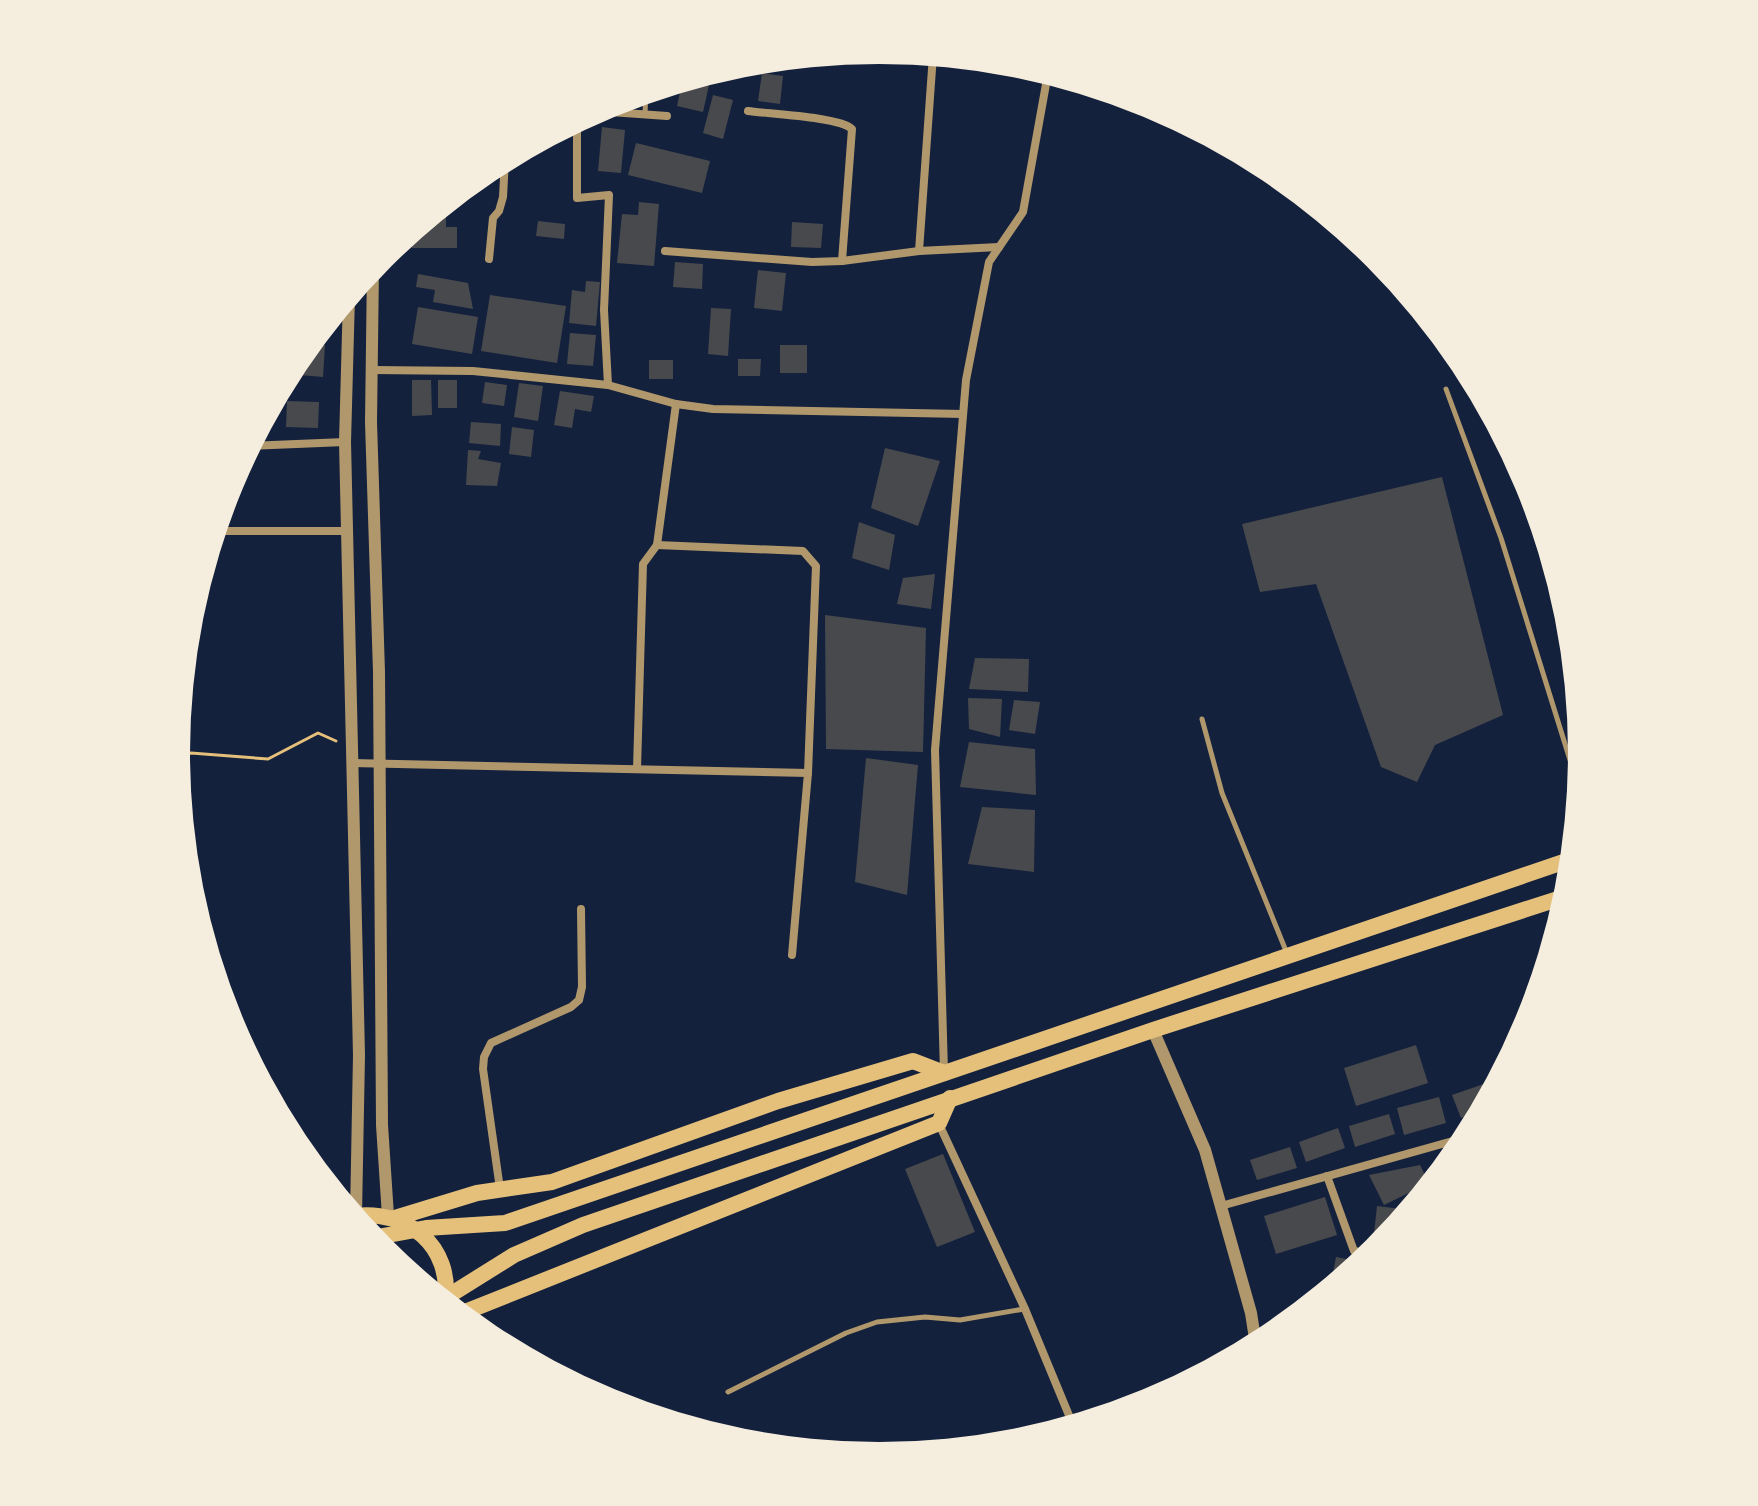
<svg xmlns="http://www.w3.org/2000/svg" width="1758" height="1506" font-family="Helvetica,sans-serif">
	<style>
		.building { fill: #48494c }
		.lines { fill: none; stroke-linecap: round; stroke-linejoin: round }
		.path { stroke: #e5c07b; stroke-width: 3 }
		.service { stroke: #b1986c; stroke-width: 5 }
		.minor { stroke: #b1986c; stroke-width: 8 }
		.tertiary { stroke: #b1986c; stroke-width: 12 }
		.primary { stroke: #e5c07b; stroke-width: 16 }
		.trunk { stroke: #e5c07b; stroke-width: 16 }
	</style>
	<rect width="100%" height="100%" fill="#14213d"/>
	<g class="building">
		<polygon points="762,73 783,76 780,104 758,101"/>
		<polygon points="704,75 711,76 703,112 677,106 682,82"/>
		<polygon points="713,95 733,100 723,139 703,133"/>
		<polygon points="602,127 625,130 621,173 598,171"/>
		<polygon points="636,143 710,161 702,193 628,175"/>
		<polygon points="480,175 479,191 463,189"/>
		<polygon points="639,202 659,204 654,266 617,263 622,214 638,215"/>
		<polygon points="446,203 446,227 457,227 457,248 412,248 412,231"/>
		<polygon points="538,221 565,224 564,239 536,236"/>
		<polygon points="792,222 823,224 821,248 791,247"/>
		<polygon points="675,262 703,264 702,289 673,287"/>
		<polygon points="758,270 786,273 782,311 754,308"/>
		<polygon points="418,274 468,283 473,309 433,302 435,290 416,287"/>
		<polygon points="586,281 600,282 596,326 569,323 572,290 585,292"/>
		<polygon points="490,295 566,306 557,363 481,351"/>
		<polygon points="418,307 478,317 472,354 412,344"/>
		<polygon points="711,308 731,309 728,356 708,354"/>
		<polygon points="570,333 596,335 593,366 567,364"/>
		<polygon points="310,344 325,345 323,377 288,374"/>
		<rect x="780" y="345" width="27" height="28"/>
		<polygon points="738,359 761,359 760,376 738,376"/>
		<rect x="649" y="360" width="24" height="19"/>
		<polygon points="412,380 431,380 432,415 412,416"/>
		<rect x="438" y="380" width="19" height="28"/>
		<polygon points="485,382 507,385 504,406 482,403"/>
		<polygon points="519,383 543,386 538,421 514,417"/>
		<polygon points="560,391 594,396 591,412 575,409 572,428 554,425"/>
		<polygon points="287,401 319,402 318,428 286,427"/>
		<polygon points="471,422 501,424 500,446 469,443"/>
		<polygon points="512,427 534,430 531,457 509,454"/>
		<polygon points="885,448 940,461 918,526 871,508"/>
		<polygon points="468,450 481,451 478,459 501,463 497,486 466,485"/>
		<polygon points="1442,477 1503,715 1435,745 1417,782 1381,767 1316,584 1260,592 1242,524"/>
		<polygon points="859,522 895,535 889,570 852,558"/>
		<polygon points="935,574 931,609 897,604 903,578"/>
		<polygon points="825,615 926,628 923,752 826,749"/>
		<polygon points="975,658 1029,659 1028,692 969,689"/>
		<polygon points="968,698 1002,699 1000,737 969,729"/>
		<polygon points="1014,700 1040,702 1035,734 1009,730"/>
		<polygon points="969,742 1035,749 1036,795 960,787"/>
		<polygon points="866,758 918,765 907,895 855,882"/>
		<polygon points="982,807 1035,810 1034,872 968,864"/>
		<polygon points="1416,1045 1428,1083 1356,1106 1344,1068"/>
		<polygon points="1498,1079 1481,1111 1461,1118 1452,1095"/>
		<polygon points="1439,1097 1446,1123 1404,1135 1397,1108"/>
		<polygon points="1389,1114 1395,1134 1355,1147 1349,1126"/>
		<polygon points="1338,1128 1345,1148 1306,1162 1299,1142"/>
		<polygon points="1290,1147 1297,1168 1257,1180 1250,1160"/>
		<polygon points="1458,1150 1441,1171 1436,1160"/>
		<polygon points="943,1154 975,1232 937,1247 905,1169"/>
		<polygon points="1420,1165 1429,1183 1384,1205 1369,1175"/>
		<polygon points="1325,1197 1337,1235 1276,1254 1264,1216"/>
		<polygon points="1377,1206 1409,1210 1388,1236 1374,1234"/>
		<polygon points="1336,1257 1362,1262 1334,1285 1331,1284"/>
	</g>
	<g class="lines">
		<polyline class="path" points="176,756 191,753 268,759 318,733 336,741"/>
		<g class="service">
			<polyline points="645,113 646,92"/>
			<polyline points="1446,389 1501,538 1579,789"/>
			<polyline points="1202,719 1222,793 1286,951"/>
			<polyline points="728,1392 846,1333 877,1322 925,1317 960,1320 1024,1309"/>
			<polyline points="1002,1444 1072,1418"/>
		</g>
		<g class="minor">
			<polyline points="596,111 667,116"/>
			<path d="M748,111C769,114 840,117 852,129L842,261"/>
			<polyline points="577,121 577,198 609,195 604,310 608,385"/>
			<polyline points="665,251 812,262 842,261 919,251 999,247"/>
			<polyline points="919,251 933,55"/>
			<polyline points="489,259 493,218 499,211 503,197 505,159"/>
			<polyline points="372,370 473,371 608,385 676,404 713,409 963,414"/>
			<polyline points="250,446 345,442"/>
			<polyline points="215,531 347,531"/>
			<polyline points="657,545 803,551 816,566 808,773"/>
			<polyline points="352,763 808,773 792,955"/>
			<polyline points="637,769 643,564 657,545 676,404"/>
			<polyline points="944,1072 935,750 966,380 989,262 1023,212 1048,73"/>
			<polyline points="939,1124 1025,1309 1073,1425"/>
			<polyline points="1327,1176 1354,1251 1371,1254"/>
			<polyline points="500,1189 483,1069 484,1057 491,1043 571,1007 579,1000 582,987 581,909"/>
			<polyline points="1221,1206 1467,1137"/>
			<polyline points="1254,1333 1274,1334"/>
		</g>
		<g class="tertiary">
			<polyline points="373,267 371,422 379,672 382,1125 388,1216"/>
			<polyline points="349,296 345,442 359,1055 356,1215"/>
			<polyline points="1153,1030 1205,1150 1251,1313 1256,1345"/>
		</g>
		<g class="primary">
			<path d="M354,1216C407,1209 453,1246 445,1302"/>
			<polyline points="395,1218 477,1193 552,1182 778,1101 913,1061 944,1073"/>
			<polyline points="460,1314 939,1123 950,1098"/>
		</g>
		<g class="trunk">
			<polyline points="372,1238 426,1228 505,1223 1572,859"/>
			<polyline points="442,1300 514,1255 583,1225 1153,1030 1567,896"/>
		</g>
	</g>
	<path d="M0 0H1758V1506H0ZM190 753a689 689 0 1 1 1378 0a689 689 0 1 1-1378 0Z" fill="#f5edde" fill-rule="evenodd"/>
</svg>
